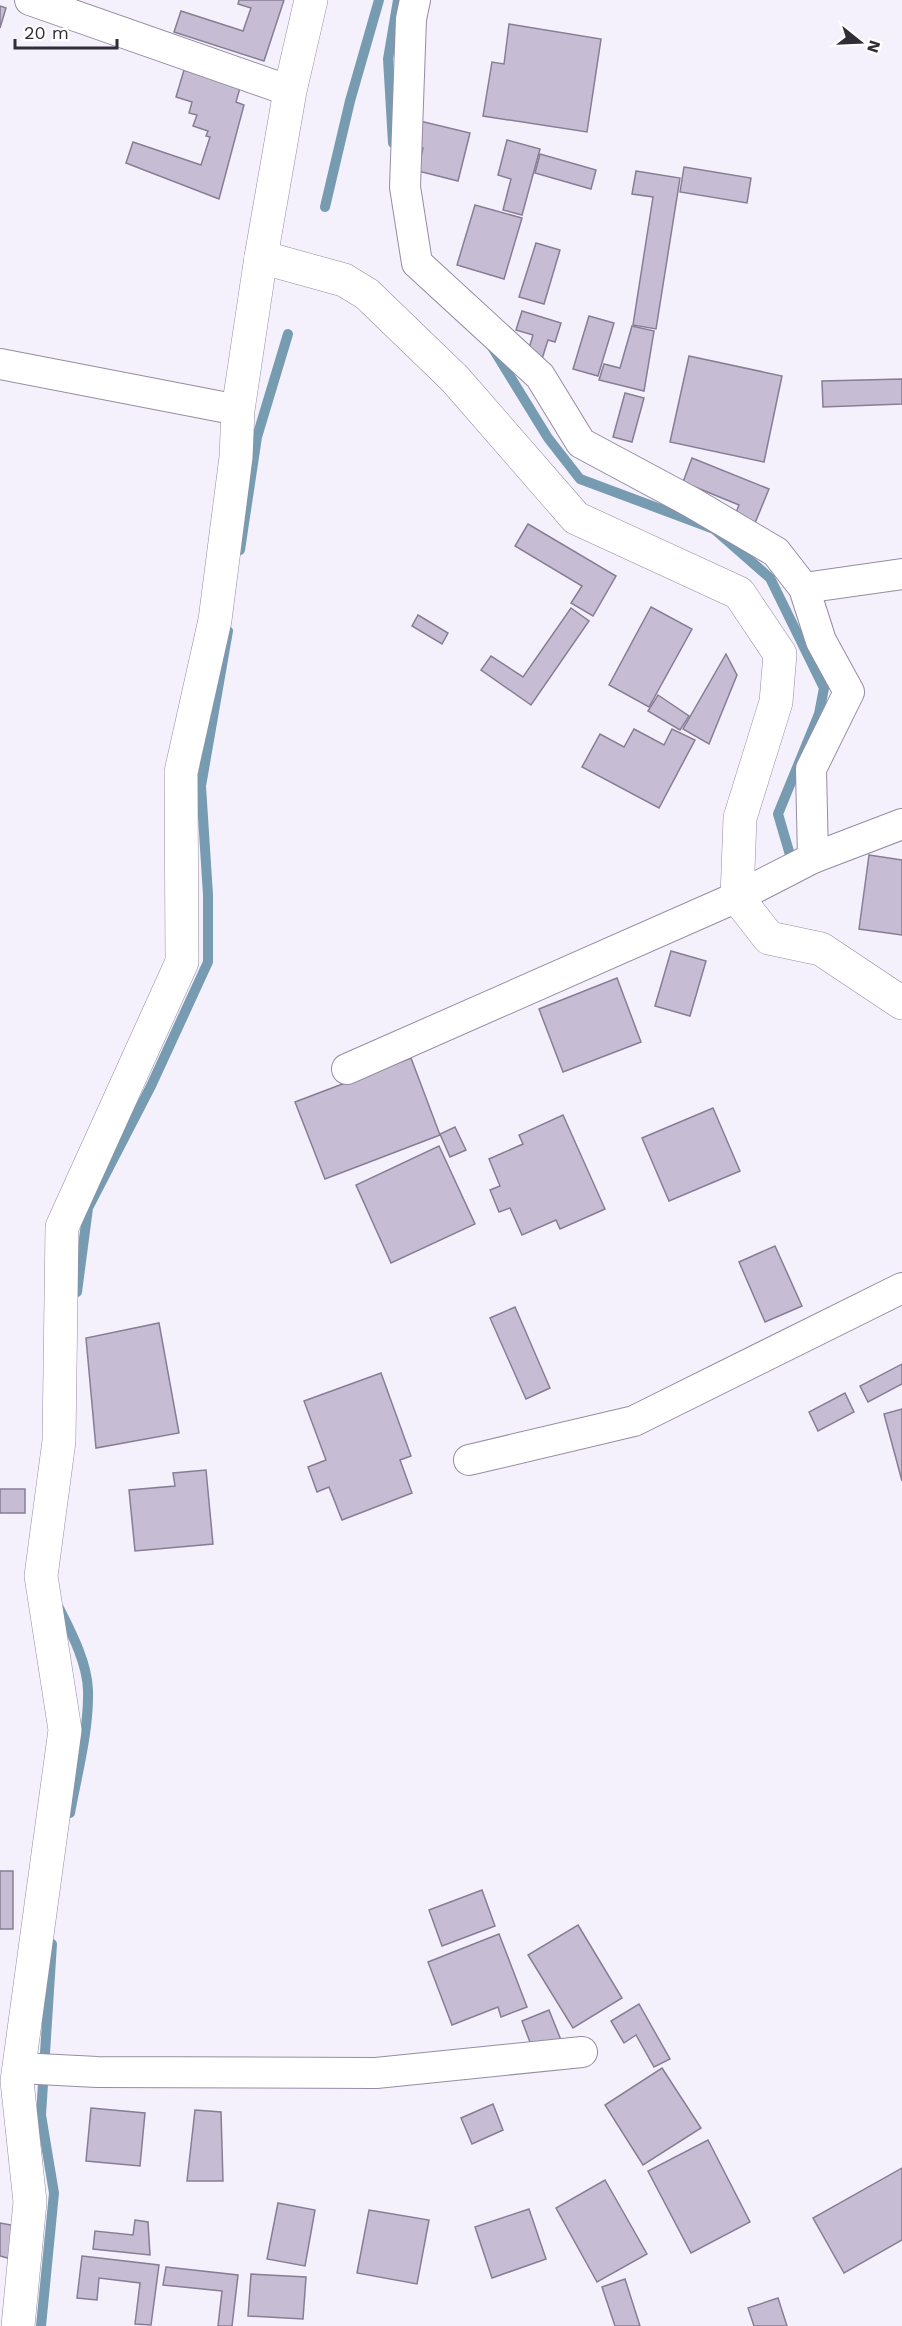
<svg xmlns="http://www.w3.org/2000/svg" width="902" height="2326" font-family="'Work Sans',sans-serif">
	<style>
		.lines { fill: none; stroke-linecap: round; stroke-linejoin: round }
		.stream { stroke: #779cb1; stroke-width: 10 }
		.building { fill: #c6bdd5; stroke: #877e95; stroke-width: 1.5 }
		.minor-casing { stroke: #958ca3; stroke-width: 32 }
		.tertiary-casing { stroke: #958ca3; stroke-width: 34 }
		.minor { stroke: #fff; stroke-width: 30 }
		.tertiary { stroke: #fff; stroke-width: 33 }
	</style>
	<rect width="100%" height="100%" fill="#f5f1fc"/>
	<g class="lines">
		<g class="stream">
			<polyline points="393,143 388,59 398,0"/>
			<polyline points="325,207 350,101 379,0"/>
			<polyline points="492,347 548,438 580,479 714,529 770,578 824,688 819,714 778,814 793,865"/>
			<polyline points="240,550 257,437 288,334"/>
			<polyline points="77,1292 88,1208 151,1086 208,962 208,895 201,786 228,631"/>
			<path d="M59,1608C71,1632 87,1662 88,1690C89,1731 77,1774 70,1813"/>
			<polyline points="41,2326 54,2193 41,2115 52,1944"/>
		</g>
	</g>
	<g class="building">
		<polygon points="239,0 284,0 264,61 174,32 181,11 243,31 251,8 238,4"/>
		<polygon points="0,6 6,8 0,28"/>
		<polygon points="509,24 601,39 587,132 483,116 492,62 504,64"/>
		<polygon points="184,70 240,88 236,102 244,105 219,199 126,163 133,142 201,165 210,137 206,136 208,131 193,126 197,115 189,113 192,102 176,97"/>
		<polygon points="420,121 470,133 458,181 418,171 423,148 415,145"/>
		<polygon points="507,140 540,149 522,215 503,210 511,179 498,175"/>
		<polygon points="540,154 596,170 591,189 535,173"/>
		<polygon points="684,167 751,178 747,203 680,192"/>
		<polygon points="636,171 680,178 656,329 633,325 653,197 632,194"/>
		<polygon points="475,205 522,218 504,279 457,265"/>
		<polygon points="536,243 560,250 544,304 519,297"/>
		<polygon points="522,311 561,323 555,342 548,340 541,362 526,358 533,335 516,330"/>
		<polygon points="589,316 614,323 598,376 573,369"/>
		<polygon points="632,326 654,331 644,391 599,380 604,364 620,368"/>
		<polygon points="689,356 782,376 764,462 670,442"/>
		<polygon points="902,379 902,404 823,407 822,381"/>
		<polygon points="625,393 644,398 632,442 613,437"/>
		<polygon points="692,458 769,489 755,523 735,515 739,505 683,482"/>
		<polygon points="528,524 616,576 593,616 571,603 582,586 515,546"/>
		<polygon points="651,607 692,629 649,707 609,685"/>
		<polygon points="571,608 589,621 531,705 481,670 491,656 523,677"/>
		<polygon points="418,615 448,633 442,644 412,626"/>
		<polygon points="726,654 737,675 709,744 683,729"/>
		<polygon points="658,695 689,716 680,730 648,711"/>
		<polygon points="634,729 664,745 672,729 695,740 659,808 582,767 600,734 624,747"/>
		<polygon points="869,855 902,860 902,935 859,929"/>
		<polygon points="671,951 706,961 690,1016 655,1006"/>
		<polygon points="617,978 641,1042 563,1072 539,1009"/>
		<polygon points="411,1058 440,1135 325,1179 295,1102"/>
		<polygon points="713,1108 740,1171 669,1201 642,1138"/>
		<polygon points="563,1115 605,1209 560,1229 556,1220 522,1235 510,1208 499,1212 490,1190 500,1186 489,1159 523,1144 519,1135"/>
		<polygon points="455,1127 466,1150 450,1157 440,1134"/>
		<polygon points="439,1146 475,1224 391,1263 356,1185"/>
		<polygon points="775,1246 802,1306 765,1322 739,1262"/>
		<polygon points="515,1307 550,1388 526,1399 490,1318"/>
		<polygon points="159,1323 179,1433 96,1448 86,1338"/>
		<polygon points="902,1364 902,1384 868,1402 860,1386"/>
		<polygon points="381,1373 411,1456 400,1460 412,1493 342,1520 329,1487 317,1492 308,1467 326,1460 304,1401"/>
		<polygon points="845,1393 854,1412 818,1431 809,1412"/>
		<polygon points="902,1409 902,1481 884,1414"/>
		<polygon points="206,1470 213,1544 135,1551 129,1490 175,1486 173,1473"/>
		<rect x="0" y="1489" width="25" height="24"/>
		<rect x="0" y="1871" width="13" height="58"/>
		<polygon points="482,1890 495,1926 442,1946 429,1910"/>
		<polygon points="578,1925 622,1998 573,2028 528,1955"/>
		<polygon points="499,1934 527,2007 501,2017 498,2007 452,2025 428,1962"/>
		<polygon points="639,2004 670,2059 654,2067 636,2035 624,2043 611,2021"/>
		<polygon points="549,2010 561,2040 533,2050 522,2021"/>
		<polygon points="662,2068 701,2128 643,2165 605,2105"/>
		<polygon points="493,2104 503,2130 472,2144 461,2118"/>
		<polygon points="91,2108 145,2113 140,2166 86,2161"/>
		<polygon points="195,2110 221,2112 223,2181 187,2181"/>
		<polygon points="708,2140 750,2222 691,2253 648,2171"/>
		<polygon points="902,2168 902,2240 844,2273 813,2218"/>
		<polygon points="605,2180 647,2254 597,2282 556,2208"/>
		<polygon points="278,2203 315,2210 305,2266 267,2259"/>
		<polygon points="529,2209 546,2259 492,2278 475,2227"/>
		<polygon points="369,2210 429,2220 417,2284 357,2273"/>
		<polygon points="135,2220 148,2222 150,2255 93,2249 95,2231 133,2235"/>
		<polygon points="0,2223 22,2227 15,2260 0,2256"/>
		<polygon points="82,2256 159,2265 151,2325 135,2324 140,2283 99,2278 97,2300 77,2298"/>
		<polygon points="166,2267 238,2275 232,2326 218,2326 222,2291 163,2285"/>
		<polygon points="251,2274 306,2277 303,2319 248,2316"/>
		<polygon points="625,2279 640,2326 615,2326 602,2287"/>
		<polygon points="778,2298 787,2326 754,2326 748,2308"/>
	</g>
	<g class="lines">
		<defs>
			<g id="minor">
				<polyline points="30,0 290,91"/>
				<polyline points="415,0 411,19 405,187 417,263 540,376 581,443 691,502 776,552 804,588 821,641 849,692 811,769 813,858"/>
				<polyline points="0,364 238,410"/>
				<polyline points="804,588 902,574"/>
				<polyline points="347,1069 737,897 813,858 902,824"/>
				<polyline points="469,1460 634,1421 902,1288"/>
				<polyline points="19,2068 97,2072 376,2073 582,2052"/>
			</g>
			<g id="tertiary">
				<polyline points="261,257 344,280 367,294 455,379 576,518 739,593 780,654 776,702 740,818 737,897 769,938 821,949 902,1003"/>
				<polyline points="18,2326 30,2202 17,2081 65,1730 41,1576 59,1441 62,1227 182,962 181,772 215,620 236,457 238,410 261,257 290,91 311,0"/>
			</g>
		</defs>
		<use href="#minor" class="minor-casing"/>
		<use href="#tertiary" class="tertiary-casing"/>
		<use href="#minor" class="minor"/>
		<use href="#tertiary" class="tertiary"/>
	</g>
	<g transform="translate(860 42) rotate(108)" stroke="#ffffff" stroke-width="4.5" paint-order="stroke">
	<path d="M0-4.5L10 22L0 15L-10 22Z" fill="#312d37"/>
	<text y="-9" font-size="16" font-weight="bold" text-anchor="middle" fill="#312d37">N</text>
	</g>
	<path d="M15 39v9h102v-9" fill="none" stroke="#312d37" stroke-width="3"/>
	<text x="24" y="39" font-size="18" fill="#312d37" stroke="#ffffff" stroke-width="4.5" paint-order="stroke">20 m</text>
</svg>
